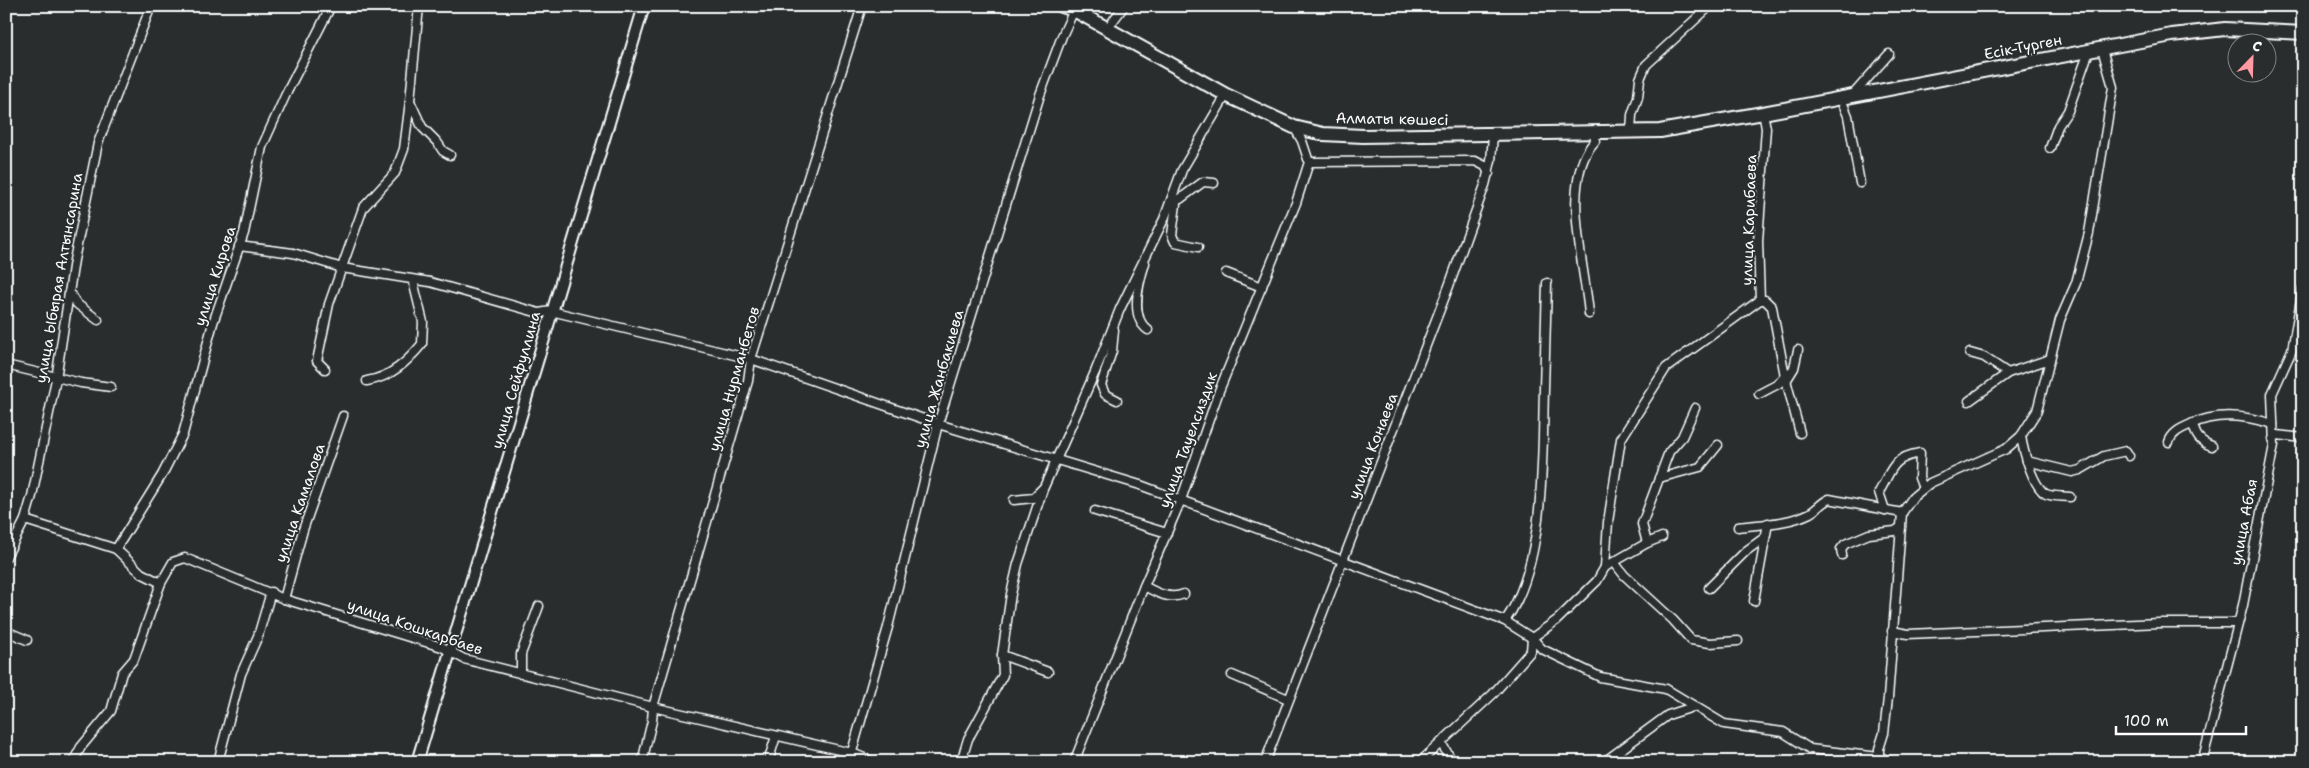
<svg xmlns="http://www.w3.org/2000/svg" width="2309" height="768" font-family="'Shantell Sans',sans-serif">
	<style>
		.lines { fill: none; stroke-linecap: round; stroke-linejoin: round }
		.minor-casing { stroke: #fff; stroke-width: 11 }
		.tertiary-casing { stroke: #fff; stroke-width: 14 }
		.primary-casing { stroke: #fff; stroke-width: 16 }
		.minor { stroke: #2a2d2e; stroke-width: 8 }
		.tertiary { stroke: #2a2d2e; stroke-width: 10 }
		.primary { stroke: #2a2d2e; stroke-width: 12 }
		.labels { text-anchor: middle; stroke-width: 4; stroke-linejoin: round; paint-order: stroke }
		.street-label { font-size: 15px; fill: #fff; stroke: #2a2d2e }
	</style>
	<rect width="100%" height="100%" fill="#2a2d2e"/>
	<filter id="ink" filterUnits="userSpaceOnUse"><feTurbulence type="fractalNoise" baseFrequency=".02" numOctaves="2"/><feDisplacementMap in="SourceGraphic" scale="10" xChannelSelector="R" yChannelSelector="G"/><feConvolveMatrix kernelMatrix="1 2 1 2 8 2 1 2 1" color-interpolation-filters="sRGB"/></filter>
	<g filter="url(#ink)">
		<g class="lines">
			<defs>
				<g id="minor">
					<polyline points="419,6 410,101 422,127 437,142 443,151 450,155"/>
					<polyline points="1107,29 1124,6"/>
					<polyline points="1851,97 1889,54"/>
					<polyline points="1841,99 1848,116 1860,183"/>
					<polyline points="1631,132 1632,115 1638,97 1640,79 1646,65 1710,6"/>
					<polyline points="2050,148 2058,126 2068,111 2089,51"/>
					<polyline points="1309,162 1475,161 1485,166 1489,173"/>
					<polyline points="239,246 293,253 342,268 430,282 539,313 551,311 751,359 938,424 1140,485 1505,621 1532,638 1542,649 1600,677 1666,689 1724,724 1783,732 1810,749 1879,757 1893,762"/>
					<polyline points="1198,247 1175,242 1172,235 1176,204 1172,201 1180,199 1203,182 1214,183"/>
					<path d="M1145,263C1139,282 1129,317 1148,330"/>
					<polyline points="1226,273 1262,287"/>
					<polyline points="69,292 77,304 98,320"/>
					<path d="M1589,314C1585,265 1559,180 1595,141V133"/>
					<polyline points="1114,330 1112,351 1101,385 1105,394 1117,400"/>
					<polyline points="1970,353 1984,357 2008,373 2050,359"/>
					<polyline points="6,365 81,383 111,387"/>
					<polyline points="325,369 317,361 329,304 363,208 395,173 404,149 410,101"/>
					<polyline points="1785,376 1800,433"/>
					<path d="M367,381C391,377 407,362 422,344L423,322L413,281"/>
					<polyline points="1786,381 1794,368 1798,350"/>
					<polyline points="1759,394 1778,384 1785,376 1772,307 1765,300 1760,300"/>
					<polyline points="1969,401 2008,373"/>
					<path d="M2193,423C2195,436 2200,442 2212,446"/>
					<path d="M2021,436C2023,450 2033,487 2046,494C2053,497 2063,496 2070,497"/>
					<polyline points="2273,439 2277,435 2303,438"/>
					<path d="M2169,442C2172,433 2180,429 2189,425C2217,412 2243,415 2273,424"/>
					<polyline points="2027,461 2072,472 2080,470 2104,456 2126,451 2129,456"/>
					<polyline points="1659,478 1700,467 1718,445"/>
					<polyline points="1014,500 1033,498 1044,487 1095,372 1120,309 1164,219 1182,170 1226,95"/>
					<path d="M1885,510L1879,492C1892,470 1891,458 1920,453L1919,478L1923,488"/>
					<polyline points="1095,511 1167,533"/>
					<polyline points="25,520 116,549 141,573 161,583"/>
					<path d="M1738,527C1762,524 1788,524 1810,513C1817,509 1821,503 1829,499L1902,513"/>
					<polyline points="1647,543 1642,524 1669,452 1682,437 1695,408"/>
					<polyline points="116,549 162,475 183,434 213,323 244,233 262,147 286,94 331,6"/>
					<polyline points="1842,555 1841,549 1845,544 1869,534 1895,531 1901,527"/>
					<polyline points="6,557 25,520 32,496 56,379 74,260 98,143 151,6"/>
					<polyline points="1614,562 1624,575 1673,620 1691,640 1710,643 1738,641"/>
					<polyline points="1605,567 1608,522 1621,439 1666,368 1760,300 1758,241 1766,128 1763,113"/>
					<path d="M1144,586C1157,593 1170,600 1184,594"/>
					<polyline points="1709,588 1746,551 1764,538"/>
					<polyline points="284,599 303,530 343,416"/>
					<polyline points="1754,601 1768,523"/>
					<path d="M1505,621C1546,565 1542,456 1544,389C1545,353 1546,318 1547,283"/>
					<polyline points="6,631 27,640"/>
					<polyline points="1892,631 1908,634 2160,623 2237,623"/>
					<polyline points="1532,638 1557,620 1597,581 1605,567 1647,543 1662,537"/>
					<polyline points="1002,655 1048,672"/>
					<polyline points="521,674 521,654 539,606"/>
					<polyline points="1232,675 1288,699"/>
					<polyline points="1441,743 1453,762"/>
					<polyline points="1879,757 1879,749 1884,733 1888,698 1902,513 1913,497 1930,483 2006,449 2021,436 2037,411 2060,320 2076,283 2089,233 2113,87 2102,49"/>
					<polyline points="73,762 81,747 111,711 122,673 134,659 161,583 173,562 185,558 284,599 442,647 464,659 653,707 852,753 874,762"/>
					<polyline points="218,762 241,674 258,636 271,592"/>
					<polyline points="642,762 652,721 653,707 748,381 751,359 862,6"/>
					<polyline points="768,762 776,736"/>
					<polyline points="849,762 888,627 938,424 1040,95 1062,36 1075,8"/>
					<polyline points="961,762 968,739 1003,675 1002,655 1011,594 1018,564 1043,489"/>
					<polyline points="1074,762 1144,586 1181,500 1219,391 1296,203 1309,162 1302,141 1294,127"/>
					<polyline points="1265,762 1449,286 1485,185 1491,161 1493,135"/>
					<polyline points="1420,762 1493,694 1531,651 1532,638"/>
					<polyline points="1604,762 1668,715 1693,707"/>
					<polyline points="2202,762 2243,605 2274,445 2272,394 2292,350 2303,288"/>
				</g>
				<polyline id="tertiary" points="417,762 644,6"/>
				<polyline id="primary" points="1062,6 1074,10 1226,95 1294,127 1323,134 1363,136 1660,131 1763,113 2172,35 2225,29 2303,33"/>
			</defs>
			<use href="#minor" class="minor-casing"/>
			<use href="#tertiary" class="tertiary-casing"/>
			<use href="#primary" class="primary-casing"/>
			<use href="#minor" class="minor"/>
			<use href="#tertiary" class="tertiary"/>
			<use href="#primary" class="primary"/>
		</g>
	</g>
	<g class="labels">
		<g class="street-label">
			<text transform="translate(2023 47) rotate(-11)" y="5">Есік-Түрген</text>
			<text transform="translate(1392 119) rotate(1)" y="5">Алматы көшесі</text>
			<text transform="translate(1749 220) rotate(-88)" y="5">улица Карибаева</text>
			<text transform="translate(215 276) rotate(-72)" y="5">улица Кирова</text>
			<text transform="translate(59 278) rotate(-80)" y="5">улица Ыбырая Алтынсарина</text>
			<text transform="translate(734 379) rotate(-74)" y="5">улица Нурманбетов</text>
			<text transform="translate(939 379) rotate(-74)" y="5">улица Жанбакиева</text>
			<text transform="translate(516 380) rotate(-74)" y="5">улица Сейфуллина</text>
			<text transform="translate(1188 440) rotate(-70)" y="5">улица Тауелсиздик</text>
			<text transform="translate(1373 446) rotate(-69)" y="5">улица Конаева</text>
			<text transform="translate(300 503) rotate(-71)" y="5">улица Камалова</text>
			<text transform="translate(2244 522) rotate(-79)" y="5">улица Абая</text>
			<text transform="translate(415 627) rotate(19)" y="5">улица Кошкарбаев</text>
		</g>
	</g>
	<rect width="2309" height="768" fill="none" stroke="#2a2d2e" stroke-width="25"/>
	<rect x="12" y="12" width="2284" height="743" fill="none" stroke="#fff" stroke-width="2" filter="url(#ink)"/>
	<g transform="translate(2252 58) rotate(23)"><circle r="24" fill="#2a2d2e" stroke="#7f8182"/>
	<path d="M0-4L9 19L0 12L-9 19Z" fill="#ff9aa2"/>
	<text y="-8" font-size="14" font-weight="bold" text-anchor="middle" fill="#ffffff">С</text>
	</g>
	<path d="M2116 726v8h130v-8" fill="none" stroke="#ffffff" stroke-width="2.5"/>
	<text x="2124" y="726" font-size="15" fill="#ffffff" stroke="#2a2d2e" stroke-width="4" paint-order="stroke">100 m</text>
</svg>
